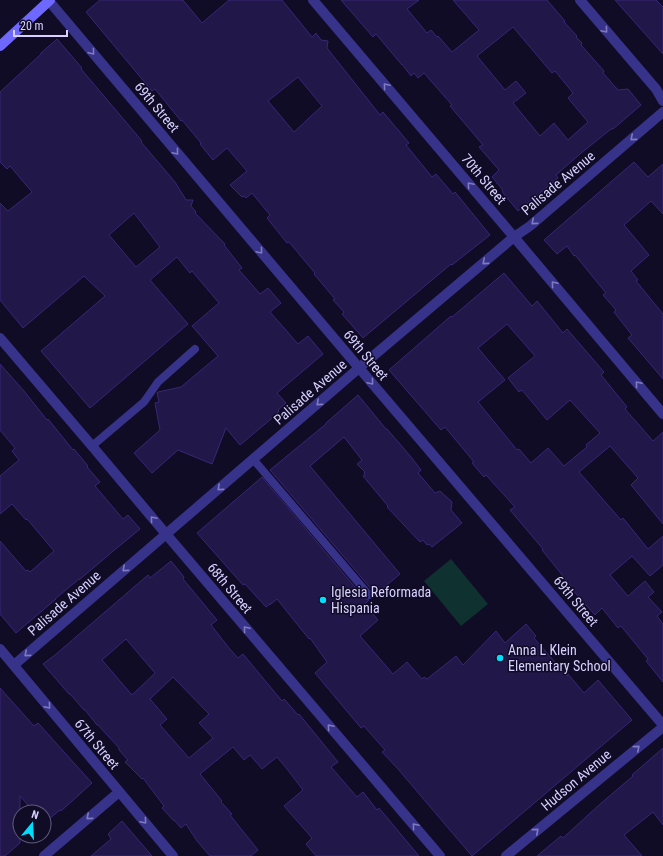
<svg xmlns="http://www.w3.org/2000/svg" width="663" height="856" font-family="'Roboto Condensed',sans-serif">
	<style>
		.green { fill: #0f3130 }
		.building { fill: #221749; stroke: #382677; fill-rule: evenodd }
		.lines { fill: none; stroke-linecap: round; stroke-linejoin: round }
		.lane { stroke: #38338a; stroke-width: 8 }
		.street { stroke: #38338a; stroke-width: 10 }
		.secondary { stroke: #6f68ff; stroke-width: 10 }
		.oneway { stroke: #807abf }
		.poi-dot { fill: #00defc; stroke: #110c26; stroke-width: 1.5 }
		.labels { text-anchor: middle; stroke-width: 3; stroke-linejoin: round; paint-order: stroke }
		.street-label { font-size: 14px; fill: #d7d1ff; stroke: #110c26 }
		.poi-label { font-size: 14px; fill: #d7d1ff; stroke: #110c26; text-anchor: start }
	</style>
	<rect width="100%" height="100%" fill="#110c26"/>
	<polygon class="green" points="451,559 488,604 461,626 424,581"/>
	<g class="building">
		<path d="M100,0H183L202,23L229,0H282L312,37L316,33L321,40L328,41L327,48L380,115L383,112L409,143L406,145L432,177L436,174L453,194L455,192L490,235L452,265L451,264L363,338L342,314L344,312L333,300L335,299L314,274L315,273L289,242L287,243L267,218L270,215L252,193L246,198L244,196L242,197L230,185L247,171L227,148L213,160L200,144L201,143L182,120L181,121L155,89L152,91L86,12ZM298,77L322,106L294,132L268,101Z"/>
		<path d="M341,0H419L407,9L427,33L431,30L437,37L438,36L452,52L479,30L453,0H547L565,21L564,22L577,36L576,37L582,43L581,45L604,71L603,73L618,90L628,89L641,105L613,129H611L580,154L556,175L558,178L518,211L503,193L502,189L492,177L499,170L479,147L483,145L450,106L452,105L424,73L418,78L414,73L411,76L402,64V65L376,34L373,37ZM513,27L552,73L555,71L573,93L568,98L588,122L568,140L554,123L540,136L513,103L526,93L516,81L505,90L477,56Z"/>
		<polygon points="615,0 656,0 663,7 663,54"/>
		<path d="M57,39L82,68L81,69L142,141L141,142L175,182L186,200H193L191,206L196,212L195,213L225,244L224,245L242,268L239,270L260,294L268,288L281,303L270,312L298,344L308,336L323,354L277,393L286,403L278,410L279,411L271,419L240,445L226,428L212,464L178,450L152,473L134,453L160,430L155,403L159,402L157,393L158,392L181,387L218,356L192,326L219,303L192,271L190,273L177,257L150,280L188,324L90,408L41,351L105,296L84,276L23,328L0,300V203L8,211L32,192L10,166L7,169L0,162V92L41,54V53ZM134,213L160,247L136,267L109,235Z"/>
		<polygon points="634,162 648,177 663,164 663,214 651,201 624,225 649,255 631,271 638,280 636,281 663,314 663,379 628,338 632,335 614,312 616,310 603,295 606,293 575,255 574,256 567,246 557,254 544,240"/>
		<path d="M504,273L532,306L537,301L563,333L567,329L604,372L601,375L627,407L625,409L653,441L663,432V524L631,485L638,478L610,446L579,472L621,520L623,518L648,549L663,536V565L650,576L632,556L610,575L628,596L645,581L654,592L648,597L662,612L657,616L663,624V682L646,661L648,659L621,626L618,628L602,608L595,615L570,587L571,586L542,550L543,549L510,510L515,507L486,475L484,477L472,463L474,462L445,427L441,430L389,370L451,316L452,317ZM507,324L535,356L508,378L519,392L522,390L547,420L570,400L600,433L586,445L587,447L564,466L548,448L531,463L519,449L517,450L478,402L505,380L478,348Z"/>
		<polygon points="0,364 24,391 47,420 48,419 73,450 74,449 88,466 87,467 100,482 95,486 123,519 128,515 140,529 112,552 79,580 79,579 55,599 56,599 16,633 0,614 0,541 26,571 28,570 30,572 54,551 27,519 26,520 12,504 0,514 0,476 19,460 12,451 15,448 0,430"/>
		<polygon points="358,395 386,429 387,429 411,457 421,470 418,473 435,493 440,491 452,502 451,510 462,523 432,547 429,544 427,545 423,540 420,542 387,507 388,506 363,476 365,475 364,473 365,472 357,464 362,460 344,437 310,466 400,574 374,596 373,591 270,470 326,424 326,423"/>
		<polygon points="262,477 365,599 369,600 365,604 378,620 360,636 393,674 407,662 422,679 424,677 427,679 456,656 463,665 496,631 505,643 526,624 536,636 534,638 567,676 568,674 584,693 598,680 632,720 472,856 398,769 382,752 385,750 364,726 361,728 315,673 327,662 310,638 309,639 277,599 271,604 270,604 266,607 245,584 243,585 197,533"/>
		<path d="M171,561L184,577L183,579L217,620L211,625L229,648L238,658L243,654L282,701L284,699L298,715L299,714L338,762L331,767L357,797L363,792L377,810L379,808L419,856H316L306,844L312,838L284,806L303,790L287,769L277,757L262,769L250,755L244,760L233,747L200,774L222,801L221,802L232,814L230,815L258,850L251,856H210L197,841L186,824L181,828L175,821L173,820L162,808L164,806L143,778L142,779L125,762L128,760L119,750V748L98,725H97L85,710H84L70,694H69L43,664L55,655L148,575L150,578ZM126,639L155,673L132,695L102,660ZM173,677L209,714L199,723L213,738L189,758L160,725L167,719L150,699Z"/>
		<polygon points="0,688 34,726 38,723 92,783 61,811 60,810 44,823 44,812 34,812 20,796 20,843 5,856 0,856"/>
		<polygon points="663,748 663,825 653,812 624,835 642,856 537,856 561,836 563,838 599,805 633,776 632,775"/>
		<polygon points="122,821 152,856 91,856 111,839 108,834"/>
	</g>
	<g class="lines">
		<g class="lane">
			<polyline points="92,446 144,402 158,382 195,349"/>
			<polyline points="253,459 369,595"/>
		</g>
		<g class="street">
			<polyline points="313,0 514,237 663,414"/>
			<polyline points="580,0 656,89 663,101"/>
			<polyline points="49,1 371,382 663,725"/>
			<polyline points="0,338 92,446 166,534 440,856"/>
			<polyline points="0,649 173,856"/>
			<polyline points="14,665 359,368 514,237 530,226 663,112"/>
			<polyline points="44,856 119,792"/>
			<polyline points="506,856 663,727"/>
		</g>
		<polyline class="secondary" points="0,46 50,0"/>
	</g>
	<defs><path id="oneway-chevron" d="M-2-3.5L2.5 0L-2 3.5" fill="none" stroke-width="1.6" stroke-linecap="round" stroke-linejoin="round"/></defs>
	<g class="oneway">
		<use href="#oneway-chevron" transform="translate(605 30) rotate(50)"/>
		<use href="#oneway-chevron" transform="translate(92 52) rotate(50)"/>
		<use href="#oneway-chevron" transform="translate(386 86) rotate(-130)"/>
		<use href="#oneway-chevron" transform="translate(633 138) rotate(140)"/>
		<use href="#oneway-chevron" transform="translate(176 152) rotate(50)"/>
		<use href="#oneway-chevron" transform="translate(470 185) rotate(-130)"/>
		<use href="#oneway-chevron" transform="translate(534 222) rotate(140)"/>
		<use href="#oneway-chevron" transform="translate(260 251) rotate(50)"/>
		<use href="#oneway-chevron" transform="translate(485 262) rotate(140)"/>
		<use href="#oneway-chevron" transform="translate(554 284) rotate(-130)"/>
		<use href="#oneway-chevron" transform="translate(371 382) rotate(50)"/>
		<use href="#oneway-chevron" transform="translate(638 384) rotate(-130)"/>
		<use href="#oneway-chevron" transform="translate(319 403) rotate(139)"/>
		<use href="#oneway-chevron" transform="translate(220 488) rotate(139)"/>
		<use href="#oneway-chevron" transform="translate(153 519) rotate(-130)"/>
		<use href="#oneway-chevron" transform="translate(125 569) rotate(139)"/>
		<use href="#oneway-chevron" transform="translate(246 629) rotate(-130)"/>
		<use href="#oneway-chevron" transform="translate(27 654) rotate(139)"/>
		<use href="#oneway-chevron" transform="translate(48 706) rotate(50)"/>
		<use href="#oneway-chevron" transform="translate(330 727) rotate(-130)"/>
		<use href="#oneway-chevron" transform="translate(637 748) rotate(-40)"/>
		<use href="#oneway-chevron" transform="translate(89 817) rotate(139)"/>
		<use href="#oneway-chevron" transform="translate(144 821) rotate(50)"/>
		<use href="#oneway-chevron" transform="translate(415 826) rotate(-130)"/>
		<use href="#oneway-chevron" transform="translate(536 831) rotate(-40)"/>
	</g>
	<g class="poi-dot">
		<circle cx="323" cy="600" r="4"/>
		<circle cx="500" cy="658" r="4"/>
	</g>
	<g class="labels">
		<g class="street-label">
			<text transform="translate(157 107) rotate(50)" y="5">69th Street</text>
			<text transform="translate(484 179) rotate(50)" y="5">70th Street</text>
			<text transform="translate(558 183) rotate(-40)" y="5">Palisade Avenue</text>
			<text transform="translate(366 355) rotate(50)" y="5">69th Street</text>
			<text transform="translate(310 392) rotate(-41)" y="5">Palisade Avenue</text>
			<text transform="translate(230 588) rotate(50)" y="5">68th Street</text>
			<text transform="translate(576 601) rotate(50)" y="5">69th Street</text>
			<text transform="translate(64 603) rotate(-41)" y="5">Palisade Avenue</text>
			<text transform="translate(97 744) rotate(50)" y="5">67th Street</text>
			<text transform="translate(576 780) rotate(-40)" y="5">Hudson Avenue</text>
		</g>
		<g class="poi-label">
			<text x="331" y="597">Iglesia Reformada<tspan x="331" dy="16">Hispania</tspan></text>
			<text x="508" y="655">Anna L Klein<tspan x="508" dy="16">Elementary School</tspan></text>
		</g>
	</g>
	<g transform="translate(32 824) rotate(18)"><circle r="19" fill="#110c26" stroke="#605b7d"/>
	<path d="M0-3L7 15L0 10L-7 15Z" fill="#00defc"/>
	<text y="-6" font-size="11" font-weight="bold" text-anchor="middle" fill="#d7d1ff">N</text>
	</g>
	<path d="M14 30v6h53v-6" fill="none" stroke="#d7d1ff" stroke-width="2"/>
	<text x="20" y="30" font-size="12" fill="#d7d1ff" stroke="#110c26" stroke-width="3" paint-order="stroke">20 m</text>
</svg>
